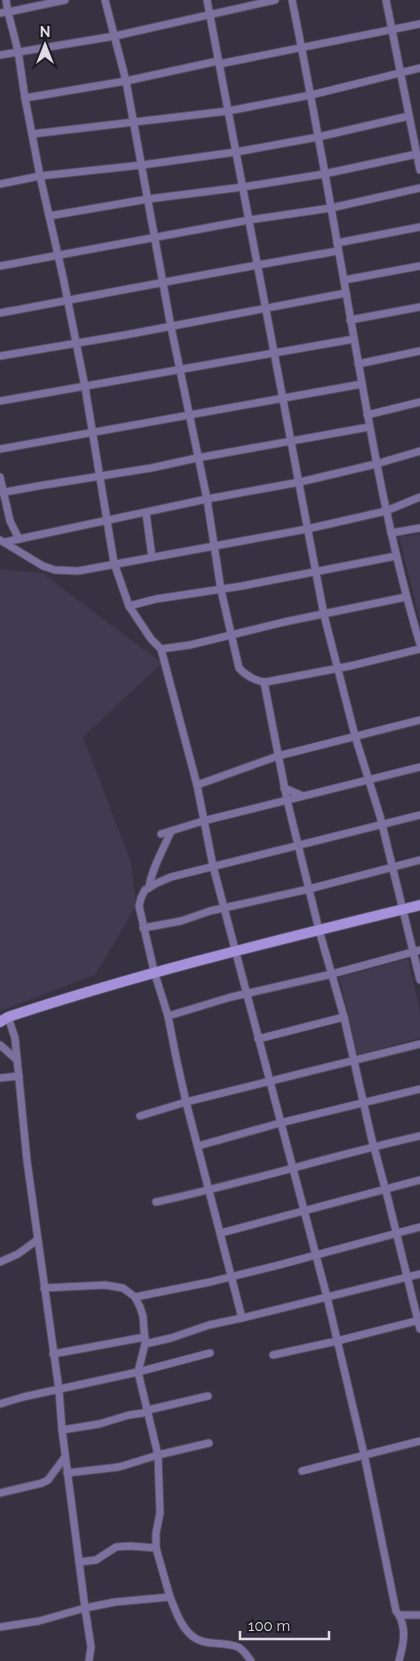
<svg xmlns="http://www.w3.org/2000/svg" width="420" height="1661" font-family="Raleway,sans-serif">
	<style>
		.built { fill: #403b50 }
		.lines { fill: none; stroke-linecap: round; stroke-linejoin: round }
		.minor-casing { stroke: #54505f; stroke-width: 9 }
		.secondary-casing { stroke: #54505f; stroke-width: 12 }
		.minor { stroke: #7c719e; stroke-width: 7 }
		.secondary { stroke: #a491da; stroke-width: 10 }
	</style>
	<rect width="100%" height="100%" fill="#363242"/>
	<g class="built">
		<polygon points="420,534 420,620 399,537"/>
		<polygon points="0,569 42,573 162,663 83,737 131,862 136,906 95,975 0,1011"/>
		<polygon points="408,959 420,1012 420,1038 358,1055 339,977"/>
	</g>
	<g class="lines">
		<defs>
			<g id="minor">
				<polyline points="65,0 8,12 18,51 25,98 126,81 218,61"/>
				<path d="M105,0L126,81L171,327L207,499L221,590L239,668C245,675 257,682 266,682L350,666L420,649"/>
				<polyline points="207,0 324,615 355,736 380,816 420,980"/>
				<path d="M292,0C315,112 334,225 354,338C372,441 390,544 420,644"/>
				<polyline points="386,0 420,170"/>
				<polyline points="0,13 8,12 6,0"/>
				<polyline points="0,55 115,36 275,0"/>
				<polyline points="219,64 420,24"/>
				<polyline points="25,98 40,176 63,277 85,387 114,563 129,606 156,599 242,586 396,556"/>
				<polyline points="32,134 228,111 311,95 420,68"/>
				<polyline points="0,184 40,176 142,165 236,152 318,137 409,116"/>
				<polyline points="49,216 148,199 243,187 324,174 417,154"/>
				<polyline points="337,243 420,227"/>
				<polyline points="0,266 249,220 331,208 420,188"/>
				<polyline points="344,280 420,266"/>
				<path d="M0,313C113,292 225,270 338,251"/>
				<polyline points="350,320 420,307"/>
				<polyline points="0,356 125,335 346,293"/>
				<polyline points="358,364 420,351"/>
				<polyline points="0,401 354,339"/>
				<polyline points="367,415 420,402"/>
				<polyline points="0,449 362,384"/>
				<polyline points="0,477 10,521 19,539"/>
				<polyline points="0,493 38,486 151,468 197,458 369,427"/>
				<polyline points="146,513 152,557"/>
				<polyline points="391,533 420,528"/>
				<polyline points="0,540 43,566 55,570 78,571 307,529 386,511 420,497"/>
				<polyline points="5,542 207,499 300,482 376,464 420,451"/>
				<polyline points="129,606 151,639 161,649 190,645 284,622 406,597"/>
				<polyline points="161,649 197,785 213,866 327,1297 364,1454 396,1611 399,1615 420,1615"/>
				<polyline points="264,682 287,800 319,930 344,1017 371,1136 388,1199 420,1329"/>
				<polyline points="197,785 278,756 420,720"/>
				<polyline points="284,788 303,796"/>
				<polyline points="161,834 203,821 420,767"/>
				<path d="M149,888C151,870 164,848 171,831"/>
				<polyline points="143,928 181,921 210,911 309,889 420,860"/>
				<polyline points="168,1016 231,997 332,974 420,950"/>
				<polyline points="258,1039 344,1017"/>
				<polyline points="0,1045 16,1059"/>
				<polyline points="0,1078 19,1076"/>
				<polyline points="140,1116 186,1102 420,1044"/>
				<polyline points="198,1146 280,1123 420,1089"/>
				<path d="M156,1202C245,1183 331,1156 420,1136"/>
				<polyline points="221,1233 420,1180"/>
				<polyline points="0,1262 18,1254 37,1240"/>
				<polyline points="44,1288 105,1285 123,1288 135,1297 140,1307 143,1316 145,1344 138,1372 158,1455 160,1513 156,1533 156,1548 170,1597"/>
				<polyline points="135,1297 210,1282 279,1265 420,1227"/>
				<polyline points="242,1318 186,1102 176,1057 168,1016 154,971 139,906 141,898 145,890 157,883 171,877 420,815"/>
				<polyline points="145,1344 171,1338 209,1325 242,1318 420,1274"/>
				<polyline points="53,1354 145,1337"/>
				<polyline points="273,1355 337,1341 420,1320"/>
				<polyline points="0,1404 23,1397 138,1372 210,1353"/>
				<polyline points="62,1430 99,1424 129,1415 143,1413 148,1410 208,1396"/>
				<polyline points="302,1471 420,1441"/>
				<polyline points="67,1473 119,1467 158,1455 209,1443"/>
				<polyline points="0,1493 42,1483 48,1480 65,1457"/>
				<polyline points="79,1562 96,1560 116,1547 130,1546 156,1548"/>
				<polyline points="0,1627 39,1621 85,1608 62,1430 59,1390 27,1161 15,1038 8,1017"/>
				<path d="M89,1661L91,1647L85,1608L115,1602L170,1597C175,1609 180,1625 190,1634C204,1648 222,1640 238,1647C243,1649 248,1657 251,1661"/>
				<path d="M399,1661C403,1645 407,1631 399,1615"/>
			</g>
			<path id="secondary" d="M0,1022L8,1017C144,972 282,939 420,905"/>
		</defs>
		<use href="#minor" class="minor-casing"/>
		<use href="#secondary" class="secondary-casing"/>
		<use href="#minor" class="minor"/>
		<use href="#secondary" class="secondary"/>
	</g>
	<g transform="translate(45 45)" stroke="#1d1b22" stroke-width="4" paint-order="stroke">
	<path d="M0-4L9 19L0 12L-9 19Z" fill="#dddbe5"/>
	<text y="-8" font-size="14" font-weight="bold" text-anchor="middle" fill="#dddbe5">N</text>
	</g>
	<path d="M240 1631v8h89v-8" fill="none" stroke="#dddbe5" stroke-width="2.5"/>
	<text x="248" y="1631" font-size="15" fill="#dddbe5" stroke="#1d1b22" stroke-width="4" paint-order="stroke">100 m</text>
</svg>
